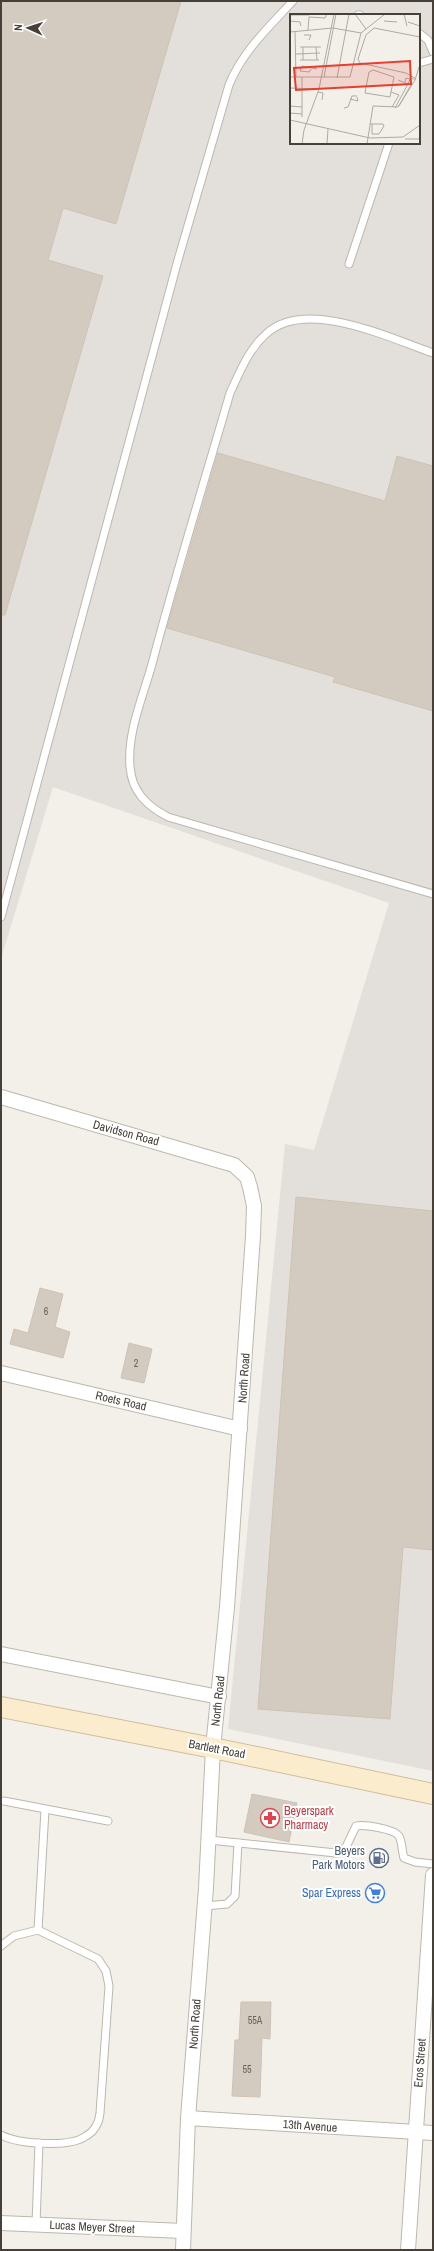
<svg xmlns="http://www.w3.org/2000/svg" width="434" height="2251" font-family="'Archivo Narrow',sans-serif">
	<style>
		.industrial { fill: #e3dfdb; fill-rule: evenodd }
		.building { fill: #d4cbc0; stroke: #cec2b4 }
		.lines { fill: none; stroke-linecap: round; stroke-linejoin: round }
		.lane-casing { stroke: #beb7ad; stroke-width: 9 }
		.street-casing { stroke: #beb7ad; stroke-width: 16 }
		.secondary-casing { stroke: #cfbf9d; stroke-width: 22 }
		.lane { stroke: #fff; stroke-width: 7 }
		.street { stroke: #fff; stroke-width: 14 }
		.secondary { stroke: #faeccd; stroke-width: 20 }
		.labels { text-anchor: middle; stroke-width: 4; stroke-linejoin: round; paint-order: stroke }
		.number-label { font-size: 10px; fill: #6a635a }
		.street-label { font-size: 12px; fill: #464038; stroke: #fff }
		.health-label { font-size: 12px; fill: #be3a42; stroke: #fff; text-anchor: start }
		.service-label { font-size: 12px; fill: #4e5e75; stroke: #fff; text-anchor: end }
		.shop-label { font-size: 12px; fill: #366cbe; stroke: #fff; text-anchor: end }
		.inset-road { fill: none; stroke: #aeaaa3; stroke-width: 1 }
		.view { fill: #e63f2e; fill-opacity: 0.15; stroke: #e63f2e; stroke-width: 2 }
		.inset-edge { fill: none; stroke: #464038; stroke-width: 2 }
	</style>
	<rect width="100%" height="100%" fill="#f3f0ea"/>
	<path class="industrial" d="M1,1H433V1771L228,1729L285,1144L314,1150L389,903L53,787L1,959ZM291,15H419V143H291Z"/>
	<g class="building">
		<polygon points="1,1 181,1 116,224 63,208 48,260 103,276 5,615 1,615"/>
		<polygon points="218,453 385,501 397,456 433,466 433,711 333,682 335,677 167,628"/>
		<polygon points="296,1197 433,1211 433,1550 403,1547 390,1719 258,1709"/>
		<polygon points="40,1288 63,1294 55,1327 70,1332 63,1358 10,1344 14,1329 28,1333"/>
		<polygon points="129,1343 152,1349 144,1383 121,1378"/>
		<polygon points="252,1794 297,1803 289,1842 244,1832"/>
		<polygon points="241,2002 271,2002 270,2039 262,2038 260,2097 232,2096 235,2040 239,2040"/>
	</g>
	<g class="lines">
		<defs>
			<g id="lane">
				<polyline points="358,15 360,15"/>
				<polyline points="419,33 428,40 433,52"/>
				<polyline points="419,63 433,59"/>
				<polyline points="349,264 389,143"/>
				<path d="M433,353C389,338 305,297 266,334C248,350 240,372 230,393C204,483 176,573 152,664C143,697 127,732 130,767C132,792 147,806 168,817L433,894"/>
				<path d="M1,917L178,260L229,85C242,52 269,27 293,1"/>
				<polyline points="4,1801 108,1821"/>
				<path d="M209,1840L336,1853L346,1847L356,1826C364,1824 394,1829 399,1836C402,1841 402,1852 404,1858L415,1862L433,1864"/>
				<polyline points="205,1906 227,1904 235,1896 238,1843"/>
				<polyline points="38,1930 45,1810"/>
				<path d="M1,1946L14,1936L38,1930L98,1959L106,1971L109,1986L100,2113C99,2123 95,2131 86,2136C70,2148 18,2144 1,2135"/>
				<polyline points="36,2224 39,2143"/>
			</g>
			<g id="street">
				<polyline points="1,1097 234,1165 247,1177 250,1187 254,1206 253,1236 227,1607 213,1748 206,1888 188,2118 183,2250"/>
				<polyline points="1,1373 240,1429"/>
				<polyline points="1,1654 219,1697"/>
				<polyline points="188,2118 433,2133"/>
				<polyline points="1,2223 183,2231"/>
				<polyline points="408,2250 433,1875"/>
			</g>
			<polyline id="secondary" points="1,1707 213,1748 433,1794"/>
		</defs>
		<use href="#lane" class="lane-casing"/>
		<use href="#street" class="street-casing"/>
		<use href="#secondary" class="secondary-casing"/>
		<use href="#lane" class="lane"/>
		<use href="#street" class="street"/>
		<use href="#secondary" class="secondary"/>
	</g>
	<defs>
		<symbol id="pharmacy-ring" viewBox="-11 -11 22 22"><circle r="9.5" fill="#fff" stroke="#e0444e" stroke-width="1.5"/><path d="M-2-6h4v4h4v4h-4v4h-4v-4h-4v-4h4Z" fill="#e0444e"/></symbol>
		<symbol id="fuel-ring" viewBox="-11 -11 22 22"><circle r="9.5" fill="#fff" stroke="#5c6f8a" stroke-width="1.5"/><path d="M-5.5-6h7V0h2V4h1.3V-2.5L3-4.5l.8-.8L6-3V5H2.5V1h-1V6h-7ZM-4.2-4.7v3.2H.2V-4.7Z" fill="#5c6f8a"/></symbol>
		<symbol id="supermarket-ring" viewBox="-11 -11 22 22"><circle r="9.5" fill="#fff" stroke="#3f7fe0" stroke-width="1.5"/><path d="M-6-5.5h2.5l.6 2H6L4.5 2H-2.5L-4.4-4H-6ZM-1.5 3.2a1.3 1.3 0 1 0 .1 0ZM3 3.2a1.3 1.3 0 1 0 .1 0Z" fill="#3f7fe0"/></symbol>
	</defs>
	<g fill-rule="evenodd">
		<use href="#pharmacy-ring" x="259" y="1807" width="22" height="22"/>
		<use href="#fuel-ring" x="368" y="1847" width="22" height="22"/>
		<use href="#supermarket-ring" x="364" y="1882" width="22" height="22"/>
	</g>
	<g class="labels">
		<g class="number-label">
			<text x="46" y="1315">6</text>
			<text x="136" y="1367">2</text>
			<text x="255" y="2024">55A</text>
			<text x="247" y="2073">55</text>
		</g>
		<g class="street-label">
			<text transform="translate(126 1133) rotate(15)" y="4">Davidson Road</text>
			<text transform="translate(244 1378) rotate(-86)" y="4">North Road</text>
			<text transform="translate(121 1401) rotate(13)" y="4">Roets Road</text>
			<text transform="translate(218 1701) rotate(-84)" y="4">North Road</text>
			<text transform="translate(217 1749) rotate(11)" y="4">Bartlett Road</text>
			<text transform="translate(195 2024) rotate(-86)" y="4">North Road</text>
			<text transform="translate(420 2063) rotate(-86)" y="4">Eros Street</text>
			<text transform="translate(310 2126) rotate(4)" y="4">13th Avenue</text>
			<text transform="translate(92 2227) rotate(3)" y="4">Lucas Meyer Street</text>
		</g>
		<g class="health-label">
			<text x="284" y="1815">Beyerspark<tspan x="284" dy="14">Pharmacy</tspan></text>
		</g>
		<g class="service-label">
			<text x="365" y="1855">Beyers<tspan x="365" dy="14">Park Motors</tspan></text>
		</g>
		<g class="shop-label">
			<text x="361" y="1897">Spar Express</text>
		</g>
	</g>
	<g transform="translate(290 14)">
		<rect width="130" height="130" fill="#f3f0ea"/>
		<path class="inset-road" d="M65,0L76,15M114,0L117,12M0,1H19M19,3L35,4L37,0M0,7L10,8L11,12M94,7L107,8M118,8L130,12M18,16L19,3M5,17L6,63M0,18L43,14L71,19M14,21H21L19,26M10,33H31M13,33V46M26,33L27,46M6,40L30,39M10,46H29M21,55L19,58L10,57L12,52L27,55M83,56L104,63L100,83L75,79L79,58ZM0,63H60L71,19L95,0M34,63L46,0M47,64L59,0M122,64L125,66L130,50M125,64L116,59L70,49L68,45L76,21L84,14L130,23M115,68L116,64L120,65L118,70M0,74L29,75M28,78L33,79L32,86M101,78L109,81L102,93M60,85L68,87L67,83M0,92L12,93M109,92L122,69M54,94L58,93L62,82H67M105,94L118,70L108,66M0,99L12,100M12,103V63M0,106L80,124L113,123L130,111M80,110H93L94,112L89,120H82V110M115,125H130M12,130L14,116L29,75L44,0M37,130L38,115M77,130L83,92L108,93L125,66"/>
		<path class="view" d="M120,47L121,70L6,76L4,54Z"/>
		<rect width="130" height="130" class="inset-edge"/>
	</g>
	<rect width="434" height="2251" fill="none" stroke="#464038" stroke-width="4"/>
	<g transform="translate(28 28) rotate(273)" stroke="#ffffff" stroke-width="3" paint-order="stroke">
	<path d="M0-3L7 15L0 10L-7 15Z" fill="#464038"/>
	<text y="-6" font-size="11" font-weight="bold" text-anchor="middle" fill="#464038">N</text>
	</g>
</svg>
